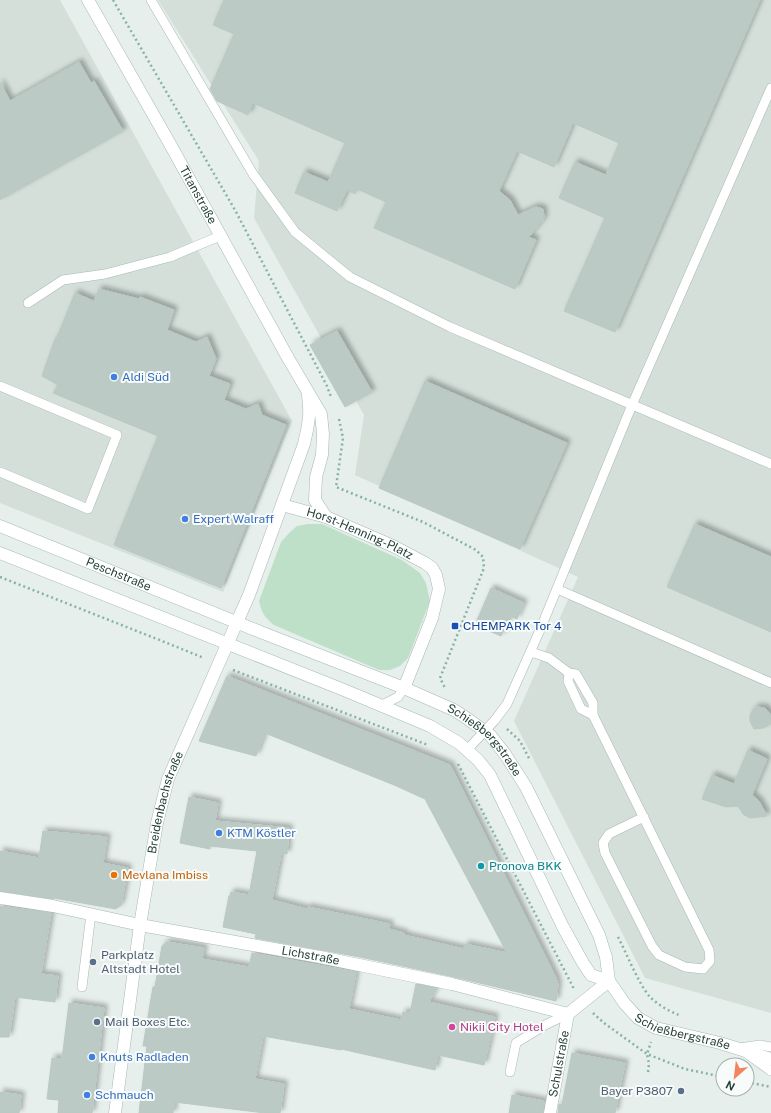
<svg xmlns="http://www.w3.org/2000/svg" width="771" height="1113" font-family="'Public Sans',sans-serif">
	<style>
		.built { fill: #d4dfda }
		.green { fill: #bfe0c8 }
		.building { fill: #bbcac4; stroke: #b8c9c2; filter: url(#shadow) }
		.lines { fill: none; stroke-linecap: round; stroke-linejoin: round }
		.service-casing { stroke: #a8b8b2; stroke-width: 10 }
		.minor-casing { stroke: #a8b8b2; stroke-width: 13 }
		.tertiary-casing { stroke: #a8b8b2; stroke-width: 13 }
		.secondary-casing { stroke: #a4bbb3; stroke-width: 13 }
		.path { stroke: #86b3a5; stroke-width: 2.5; stroke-dasharray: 2 3; stroke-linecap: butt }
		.service { stroke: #fff; stroke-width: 9 }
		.minor { stroke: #fff; stroke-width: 12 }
		.tertiary { stroke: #fff; stroke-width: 12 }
		.secondary { stroke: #fff; stroke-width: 12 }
		.shop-dot { fill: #3f7fe0; stroke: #f7fbf9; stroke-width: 1.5 }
		.transit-dot { fill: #1a4fb4; stroke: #f7fbf9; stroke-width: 1.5 }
		.culture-dot { fill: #0f9aa8; stroke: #f7fbf9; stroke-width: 1.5 }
		.food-dot { fill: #e8710a; stroke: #f7fbf9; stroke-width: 1.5 }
		.service-dot { fill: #5c6f8a; stroke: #f7fbf9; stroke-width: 1.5 }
		.hotel-dot { fill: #d1479c; stroke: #f7fbf9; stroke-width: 1.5 }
		.labels { text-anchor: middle; stroke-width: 4; stroke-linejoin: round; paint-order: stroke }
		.street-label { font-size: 12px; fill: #24423a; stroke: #f7fbf9 }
		.shop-label { font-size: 12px; fill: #366cbe; stroke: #f7fbf9; text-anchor: start }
		.transit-label { font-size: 12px; fill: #164399; stroke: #f7fbf9; text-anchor: start }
		.culture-label { font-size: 12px; fill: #0d838f; stroke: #f7fbf9; text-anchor: start }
		.food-label { font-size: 12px; fill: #c56008; stroke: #f7fbf9; text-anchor: start }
		.service-label { font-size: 12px; fill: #4e5e75; stroke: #f7fbf9; text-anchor: start }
		.hotel-label { font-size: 12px; fill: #b23c85; stroke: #f7fbf9; text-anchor: start }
	</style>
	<defs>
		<filter id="shadow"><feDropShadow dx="3.5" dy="-3.5" stdDeviation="2" flood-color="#0004"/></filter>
	</defs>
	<rect width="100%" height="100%" fill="#e6efeb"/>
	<g class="built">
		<polygon points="0,0 60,0 292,421 223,592 0,503"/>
		<polygon points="158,0 771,0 771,1013 645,978 514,721 578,577 355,475 364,415 254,218 259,161"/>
	</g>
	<path class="green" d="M308,524H322L402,560L420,573L426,583L430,601L408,658L400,666L390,670H379L274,625C264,617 262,613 259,601L281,542L289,533L297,526Z"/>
	<g class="building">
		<polygon points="224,0 760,0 615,332 564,311 605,218 559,198 575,162 606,175 619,143 573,123 554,167 517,151 499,191 510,200 518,215 533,208 536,207 543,209 544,217 543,220 529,237 536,240 515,289 374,228 386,202 357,189 355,194 347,190 337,211 295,193 304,172 328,182 345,143 253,103 248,115 217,101 210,89 234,34 213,25"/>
		<polygon points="79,62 91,83 94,81 123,131 0,200 0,82 10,101"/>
		<polygon points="99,289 139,299 140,297 174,310 167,330 196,342 207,337 216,359 209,376 230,384 224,400 246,409 258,404 262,415 286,425 221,588 114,545 158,436 53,393 58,385 42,376 55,339 56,340 75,293 94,301"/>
		<polygon points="337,331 372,392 345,407 310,345"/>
		<polygon points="425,381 567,443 520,549 379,488"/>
		<polygon points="695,524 771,557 771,632 667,587"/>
		<polygon points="491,588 524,603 517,619 510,616 501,636 475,625"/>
		<polygon points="227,676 450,765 556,978 558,985 556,1001 454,977 360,957 255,938 256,934 223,927 229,896 230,896 231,892 249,895 257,851 210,846 210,849 180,843 189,797 218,803 215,821 289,828 287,854 281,853 272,900 307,909 308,907 390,924 389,929 404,933 404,935 464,949 465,944 507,953 425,799 394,785 265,733 256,756 199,741"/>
		<polygon points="757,707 765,708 770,714 771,718 770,723 767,726 763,728 754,729 750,721 750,716 751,713 754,709"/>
		<polygon points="748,750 767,759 752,795 759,801 767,816 750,818 743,814 738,806 726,807 702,799 712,775 734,784"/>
		<polygon points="43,831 107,837 103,863 128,868 121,905 116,909 54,898 54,899 0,891 0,851 39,858"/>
		<polygon points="0,906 51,913 41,974 58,976 55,1002 15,997 9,1037 0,1037"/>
		<polygon points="167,942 204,948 202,959 249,967 252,953 356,972 349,1009 401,1020 403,1012 410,1013 416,984 436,988 429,1002 495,1017 484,1065 438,1055 435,1070 341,1049 341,1050 263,1036 255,1079 284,1084 280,1113 265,1113 174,1102 173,1113 139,1113 147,1046 143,1046 153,987 155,987 162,946"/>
		<polygon points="69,1003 104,1008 92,1113 58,1113 59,1100 47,1099 52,1058 62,1059"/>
		<polygon points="572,1053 625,1063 615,1113 558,1113 559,1104 562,1105"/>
		<polygon points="0,1092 21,1095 19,1113 0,1113"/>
		<polygon points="512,1095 544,1101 543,1113 509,1113"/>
	</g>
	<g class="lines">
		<defs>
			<g id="service">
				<polyline points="151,0 253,174 295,232 350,277 450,327 771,464"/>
				<polyline points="28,303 63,280 105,274 170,257 220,236"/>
				<polyline points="0,386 117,435 88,509 0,472"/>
				<polyline points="557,589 771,683"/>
				<polyline points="531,652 549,658 569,673 576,674 593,703 593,715 709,950 710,961 703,969 685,967 659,955 652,946 605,853 603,843 609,834 644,817"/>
				<polyline points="569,673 568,681 581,709 593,715"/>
				<polyline points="382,705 398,697 404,688"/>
				<polyline points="467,750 495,720 507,704 540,630 632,405 771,88"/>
				<polyline points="82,987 91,914"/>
				<polyline points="771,1047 760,1045 739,1048 771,1071"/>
				<polyline points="510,1072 516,1043 545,1025 568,1014"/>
			</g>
			<g id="minor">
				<path id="s1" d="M0,898L53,906L140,925L320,957L452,984L568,1014"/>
				<polyline points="568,1014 609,981"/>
				<path id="s2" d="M115,1113L140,925L157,823L168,779L237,622"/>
				<path id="s3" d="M550,1113L568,1014"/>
			</g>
			<g id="tertiary">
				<path id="s4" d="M88,0L170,144L288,358L321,414L323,434L322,455L316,477L315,500L326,517"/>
				<path id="s5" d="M282,505L326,517L393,546L425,563L432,568L436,575L439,589L432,618L404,688"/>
				<path d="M237,622L249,595L304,444C308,426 311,415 308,396"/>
			</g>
			<g id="secondary">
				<path id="s6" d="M0,526L263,633L404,688L454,710L465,717L490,735L505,754L526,787L599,935L606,957L609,981"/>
				<path id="s7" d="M0,553L344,690L430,726L459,743L478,760L490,775L563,927L583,963L591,975L609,981L625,1004L638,1018L656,1028L720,1043L771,1059"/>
			</g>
		</defs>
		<use href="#service" class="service-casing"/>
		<use href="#minor" class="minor-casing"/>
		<use href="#tertiary" class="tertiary-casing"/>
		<use href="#secondary" class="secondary-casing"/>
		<g class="path">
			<polyline points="113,0 235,210 327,386 331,397"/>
			<polyline points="339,419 343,438 336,487 423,522 476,550 483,557 484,568 440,678 445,688"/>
			<polyline points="0,577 157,639 204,658"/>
			<polyline points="233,670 428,745"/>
			<polyline points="507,729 520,741 530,760"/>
			<polyline points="458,764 574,989"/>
			<path d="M618,937C627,954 638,983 650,997C658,1005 669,1011 679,1015"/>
			<polyline points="593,1013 604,1023 647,1054 685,1069 723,1077"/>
			<polyline points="648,1072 649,1064 647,1054 651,1042"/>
			<polyline points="747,1082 771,1087"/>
		</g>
		<use href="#service" class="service"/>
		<use href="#minor" class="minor"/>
		<use href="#tertiary" class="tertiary"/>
		<use href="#secondary" class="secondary"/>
	</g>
	<g class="shop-dot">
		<circle cx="114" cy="377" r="4"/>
		<circle cx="185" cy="519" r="4"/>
		<circle cx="219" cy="833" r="4"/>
		<circle cx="92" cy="1057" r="4"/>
		<circle cx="87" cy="1095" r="4"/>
	</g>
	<rect class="transit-dot" x="451" y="622" width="8" height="8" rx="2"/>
	<circle class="culture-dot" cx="481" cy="866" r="4"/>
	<circle class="food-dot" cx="114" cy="875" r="4"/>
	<g class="service-dot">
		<circle cx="93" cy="962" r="4"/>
		<circle cx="97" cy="1022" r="4"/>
		<circle cx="681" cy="1091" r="4"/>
	</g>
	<circle class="hotel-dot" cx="452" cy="1027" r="4"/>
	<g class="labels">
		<g class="street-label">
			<text dy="4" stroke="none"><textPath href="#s4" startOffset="224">Titanstraße</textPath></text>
			<text dy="4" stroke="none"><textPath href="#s5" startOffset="83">Horst-Henning-Platz</textPath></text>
			<text dy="4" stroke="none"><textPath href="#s6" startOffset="128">Peschstraße</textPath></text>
			<text dy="4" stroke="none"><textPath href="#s6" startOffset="533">Schießbergstraße</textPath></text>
			<text dy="4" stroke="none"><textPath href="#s2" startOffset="315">Breidenbachstraße</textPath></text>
			<text dy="4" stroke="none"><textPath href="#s1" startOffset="316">Lichstraße</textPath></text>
			<text dy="4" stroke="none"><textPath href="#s7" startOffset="879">Schießbergstraße</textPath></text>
			<text dy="4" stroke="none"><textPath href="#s3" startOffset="50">Schulstraße</textPath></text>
		</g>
		<g class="shop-label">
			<text x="122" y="381">Aldi Süd</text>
			<text x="193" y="523">Expert Walraff</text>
			<text x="227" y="837">KTM Köstler</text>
			<text x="100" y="1061">Knuts Radladen</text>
			<text x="95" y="1099">Schmauch</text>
		</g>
		<g class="transit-label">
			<text x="463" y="630">CHEMPARK Tor 4</text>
		</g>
		<g class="culture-label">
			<text x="489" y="870">Pronova BKK</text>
		</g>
		<g class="food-label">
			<text x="122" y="879">Mevlana Imbiss</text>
		</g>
		<g class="service-label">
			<text x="101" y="959">Parkplatz<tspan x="101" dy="14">Altstadt Hotel</tspan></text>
			<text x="105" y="1026">Mail Boxes Etc.</text>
			<text x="673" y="1095" text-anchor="end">Bayer P3807</text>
		</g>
		<g class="hotel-label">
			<text x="460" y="1031">Nikii City Hotel</text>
		</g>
	</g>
	<g transform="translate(735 1077) rotate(208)"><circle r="19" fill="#f7fbf9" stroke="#a3b1ad"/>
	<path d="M0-3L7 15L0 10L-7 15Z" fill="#f4845f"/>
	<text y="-6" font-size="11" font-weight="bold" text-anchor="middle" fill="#24423a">N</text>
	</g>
</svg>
